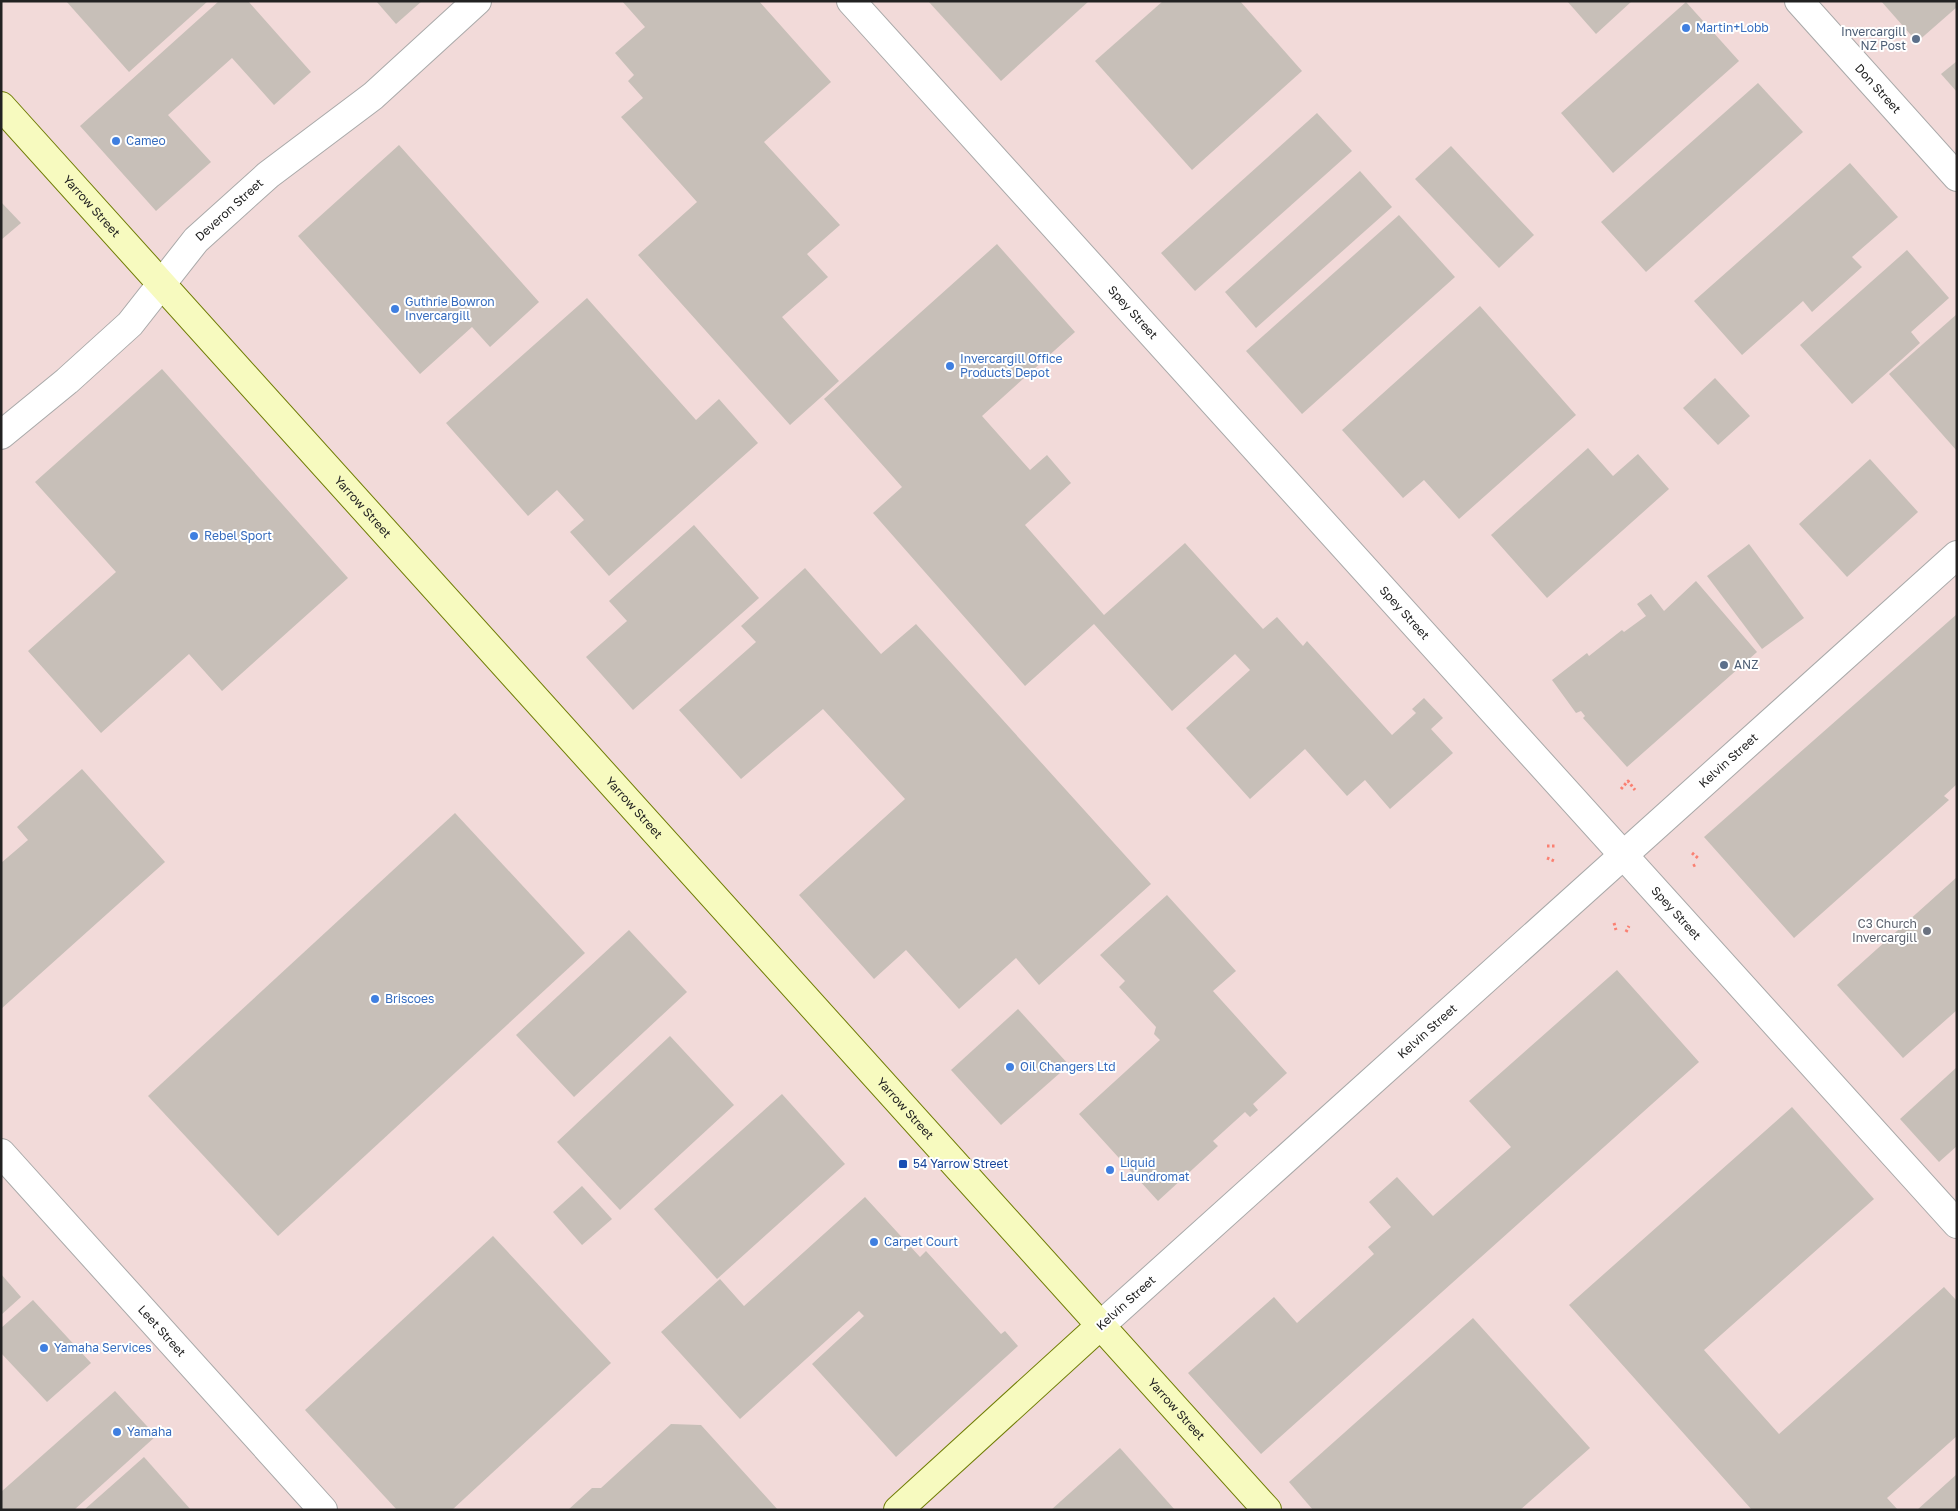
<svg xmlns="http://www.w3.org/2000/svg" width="1958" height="1511" font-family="'Golos Text',sans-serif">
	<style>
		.commercial { fill: #f2dad9 }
		.building { fill: #c7bfb8 }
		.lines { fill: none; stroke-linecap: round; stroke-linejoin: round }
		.minor-casing { stroke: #a9a9a9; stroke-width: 30 }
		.tertiary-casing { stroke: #a9a9a9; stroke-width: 30 }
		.secondary-casing { stroke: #707d05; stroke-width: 30 }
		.path { stroke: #fa8072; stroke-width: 3; stroke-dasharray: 2.5 2.5; stroke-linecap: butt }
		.minor { stroke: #fff; stroke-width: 28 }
		.tertiary { stroke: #fff; stroke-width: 28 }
		.secondary { stroke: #f7fabf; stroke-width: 28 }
		.shop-dot { fill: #3f7fe0; stroke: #fff; stroke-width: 2 }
		.service-dot { fill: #5c6f8a; stroke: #fff; stroke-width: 2 }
		.worship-dot { fill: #6b7280; stroke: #fff; stroke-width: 2 }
		.transit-dot { fill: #1a4fb4; stroke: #fff; stroke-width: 2 }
		.labels { text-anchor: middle; stroke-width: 4; stroke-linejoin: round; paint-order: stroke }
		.shop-label { font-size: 12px; fill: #366cbe; stroke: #fff; text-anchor: start }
		.service-label { font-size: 12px; fill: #4e5e75; stroke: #fff; text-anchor: end }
		.street-label { font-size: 12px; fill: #222; stroke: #fff }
		.worship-label { font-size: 12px; fill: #5b616d; stroke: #fff; text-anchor: end }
		.transit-label { font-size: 12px; fill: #164399; stroke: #fff; text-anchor: start }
	</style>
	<rect width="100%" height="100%" fill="#f2efe9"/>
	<rect class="commercial" x="1" y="1" width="1956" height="1509"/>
	<g class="building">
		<polygon points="66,1 208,1 129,72"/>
		<polygon points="219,1 248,1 311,72 274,105 232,58 168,115 211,162 156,211 80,126"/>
		<polygon points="376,1 422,1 396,24"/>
		<polygon points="622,1 759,1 831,82 764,142 840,225 807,254 828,277 782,317 839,381 790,425 638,255 697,202 621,117 643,98 628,81 634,75 615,53 645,27"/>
		<polygon points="928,1 1089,1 1001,81"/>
		<polygon points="1163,1 1240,1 1302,71 1192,170 1095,61"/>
		<polygon points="1567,1 1632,1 1596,34"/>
		<polygon points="1881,1 1957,1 1957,7 1917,42"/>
		<polygon points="1686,2 1739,61 1613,173 1561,113"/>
		<polygon points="1957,61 1957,92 1941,74"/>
		<polygon points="1758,83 1803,132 1646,272 1601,222"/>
		<polygon points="1317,113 1352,151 1195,291 1161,253"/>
		<polygon points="399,145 539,302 490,347 472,327 420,374 298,236"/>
		<polygon points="1451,146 1534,235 1499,268 1415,179"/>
		<polygon points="1850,163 1898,217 1852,257 1862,267 1812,312 1803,301 1742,355 1694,301"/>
		<polygon points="1360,171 1392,207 1256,328 1225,292"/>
		<polygon points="1,202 21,223 1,240"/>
		<polygon points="1399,215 1455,277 1302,414 1246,351"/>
		<polygon points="997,244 1075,332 982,416 1030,470 1047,455 1071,483 1025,525 1104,615 1185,543 1263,629 1277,617 1303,646 1307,641 1392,735 1416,713 1412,709 1424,698 1443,718 1431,729 1453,753 1390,809 1365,780 1347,796 1305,749 1250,799 1186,728 1250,670 1235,654 1172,711 1094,624 1025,686 873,513 902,487 824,399"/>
		<polygon points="1907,250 1949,298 1911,332 1920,343 1852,404 1800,345"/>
		<polygon points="587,298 696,420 719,399 758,443 609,576 570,532 584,520 557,490 528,516 446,423"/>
		<polygon points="1480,306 1576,415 1459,519 1424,480 1403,498 1342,430"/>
		<polygon points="1957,314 1957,451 1889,374"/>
		<polygon points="162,369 348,578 222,691 189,654 101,733 28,651 116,572 35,482"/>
		<polygon points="1715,378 1750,416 1718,445 1683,408"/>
		<polygon points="1588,448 1613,476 1638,454 1669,489 1547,598 1491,535"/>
		<polygon points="1870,459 1918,512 1847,577 1799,524"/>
		<polygon points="694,525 759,598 633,710 586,657 627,621 609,601"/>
		<polygon points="1749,544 1804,618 1762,649 1707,576"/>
		<polygon points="805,568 881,654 916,624 1151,884 1039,985 1016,958 959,1009 906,950 874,979 799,895 905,799 823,709 741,779 679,710 756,642 741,626"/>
		<polygon points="1696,581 1757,652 1627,767 1583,718 1585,716 1581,711 1576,713 1552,680 1587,653 1589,656 1622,630 1624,632 1646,616 1637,604 1651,594 1664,611"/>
		<polygon points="1957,614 1957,784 1944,796 1949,800 1794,938 1704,837"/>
		<polygon points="82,769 165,862 1,1009 1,863 28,840 17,827"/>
		<polygon points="455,813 585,953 278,1236 148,1096"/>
		<polygon points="1957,877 1957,1010 1903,1058 1837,985"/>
		<polygon points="1167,895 1236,971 1213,991 1287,1073 1253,1104 1258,1110 1250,1117 1245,1112 1213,1141 1218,1146 1158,1201 1079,1114 1160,1040 1154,1034 1156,1027 1119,987 1125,981 1100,955"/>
		<polygon points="629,930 687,992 574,1097 516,1035"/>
		<polygon points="1617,970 1699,1062 1261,1454 1188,1373 1274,1297 1297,1323 1374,1254 1368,1247 1391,1227 1369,1202 1397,1177 1433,1216 1511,1147 1469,1101"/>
		<polygon points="1018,1009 1069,1065 1001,1125 951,1070"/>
		<polygon points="670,1036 734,1105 620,1210 557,1142"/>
		<polygon points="1957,1067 1957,1146 1939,1162 1900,1119"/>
		<polygon points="782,1094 845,1164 717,1279 654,1209"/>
		<polygon points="1792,1107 1874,1199 1704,1350 1779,1434 1944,1287 1957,1301 1957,1436 1887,1498 1898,1510 1752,1510 1569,1305"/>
		<polygon points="582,1186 612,1219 582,1245 553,1212"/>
		<polygon points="865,1197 920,1257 926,1251 1001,1334 1005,1331 1018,1346 896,1457 812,1364 864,1316 859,1311 740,1419 661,1332 720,1279 744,1306"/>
		<polygon points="493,1236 611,1363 452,1510 397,1510 305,1410"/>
		<polygon points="1,1274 21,1297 1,1315"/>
		<polygon points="33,1300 91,1363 47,1402 1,1353 1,1328"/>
		<polygon points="1473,1318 1590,1448 1520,1510 1313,1510 1289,1482"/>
		<polygon points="115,1391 156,1436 74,1510 1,1510 1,1492"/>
		<polygon points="671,1424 701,1425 778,1510 568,1510 592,1488 601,1488"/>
		<polygon points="1120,1448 1175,1510 1051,1510"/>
		<polygon points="144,1457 191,1510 84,1510"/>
		<polygon points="1957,1474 1957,1510 1917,1510"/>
	</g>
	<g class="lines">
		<defs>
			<g id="minor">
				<path id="s1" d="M851,1L1957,1224"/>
				<path id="s2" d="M1,1153L323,1510"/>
			</g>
			<g id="tertiary">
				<path id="s3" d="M1799,1L1957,177"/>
				<path id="s4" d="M1,435L67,381L130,324L196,240L268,175L373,96L477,1"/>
				<path id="s5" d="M1101,1325L1957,555"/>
			</g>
			<g id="secondary">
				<path id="s6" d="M1,106L1267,1510"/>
				<polyline points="898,1510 1101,1325"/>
			</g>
		</defs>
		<use href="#minor" class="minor-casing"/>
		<use href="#tertiary" class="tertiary-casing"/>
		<use href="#secondary" class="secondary-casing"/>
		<g class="path">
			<polyline points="1621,789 1628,781 1635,790"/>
			<polyline points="1547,846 1556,846"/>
			<polyline points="1692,853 1698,858"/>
			<polyline points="1547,858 1554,861"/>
			<polyline points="1693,866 1697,864"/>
			<polyline points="1614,923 1616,930"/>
			<polyline points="1626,932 1629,926"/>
		</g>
		<use href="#minor" class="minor"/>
		<use href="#tertiary" class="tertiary"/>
		<use href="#secondary" class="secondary"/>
	</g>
	<g class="shop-dot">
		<circle cx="1686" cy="28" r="5"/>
		<circle cx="116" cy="141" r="5"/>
		<circle cx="395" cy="309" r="5"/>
		<circle cx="950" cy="366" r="5"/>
		<circle cx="194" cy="536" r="5"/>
		<circle cx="375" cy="999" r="5"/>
		<circle cx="1010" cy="1067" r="5"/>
		<circle cx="1110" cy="1170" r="5"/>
		<circle cx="874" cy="1242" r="5"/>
		<circle cx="44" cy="1348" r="5"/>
		<circle cx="117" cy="1432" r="5"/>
	</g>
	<g class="service-dot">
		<circle cx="1916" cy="39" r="5"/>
		<circle cx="1724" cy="665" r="5"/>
	</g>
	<circle class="worship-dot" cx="1927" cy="931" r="5"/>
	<rect class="transit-dot" x="898" y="1159" width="10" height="10" rx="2.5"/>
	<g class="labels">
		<g class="shop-label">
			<text x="1696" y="32">Martin+Lobb</text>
			<text x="126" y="145">Cameo</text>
			<text x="405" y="306">Guthrie Bowron<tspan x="405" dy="14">Invercargill</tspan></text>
			<text x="960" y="363">Invercargill Office<tspan x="960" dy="14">Products Depot</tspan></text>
			<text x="204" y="540">Rebel Sport</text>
			<text x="385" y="1003">Briscoes</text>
			<text x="1020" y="1071">Oil Changers Ltd</text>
			<text x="1120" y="1167">Liquid<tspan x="1120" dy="14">Laundromat</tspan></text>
			<text x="884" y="1246">Carpet Court</text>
			<text x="54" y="1352">Yamaha Services</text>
			<text x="127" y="1436">Yamaha</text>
		</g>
		<g class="service-label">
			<text x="1906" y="36">Invercargill<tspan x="1906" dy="14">NZ Post</tspan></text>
			<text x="1734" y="669" text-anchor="start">ANZ</text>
		</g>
		<g class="street-label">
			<text dy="4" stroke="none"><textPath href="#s3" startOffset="118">Don Street</textPath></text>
			<text dy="4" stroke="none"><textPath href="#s6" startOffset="135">Yarrow Street</textPath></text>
			<text dy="4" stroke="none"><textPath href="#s4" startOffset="322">Deveron Street</textPath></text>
			<text dy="4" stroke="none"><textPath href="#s1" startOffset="420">Spey Street</textPath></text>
			<text dy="4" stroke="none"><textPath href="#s6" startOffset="540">Yarrow Street</textPath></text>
			<text dy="4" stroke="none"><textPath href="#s1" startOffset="825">Spey Street</textPath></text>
			<text dy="4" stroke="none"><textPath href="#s5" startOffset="844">Kelvin Street</textPath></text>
			<text dy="4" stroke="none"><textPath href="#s6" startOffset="945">Yarrow Street</textPath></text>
			<text dy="4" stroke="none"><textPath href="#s1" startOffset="1230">Spey Street</textPath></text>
			<text dy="4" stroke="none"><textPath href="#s5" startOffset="439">Kelvin Street</textPath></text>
			<text dy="4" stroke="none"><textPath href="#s6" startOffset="1350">Yarrow Street</textPath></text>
			<text transform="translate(1126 1303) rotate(-42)" y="4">Kelvin Street</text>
			<text dy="4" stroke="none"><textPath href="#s2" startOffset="240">Leet Street</textPath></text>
			<text dy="4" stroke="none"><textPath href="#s6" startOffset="1755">Yarrow Street</textPath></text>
		</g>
		<g class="worship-label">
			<text x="1917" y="928">C3 Church<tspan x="1917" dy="14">Invercargill</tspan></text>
		</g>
		<g class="transit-label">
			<text x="913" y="1168">54 Yarrow Street</text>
		</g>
	</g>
	<rect width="1958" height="1511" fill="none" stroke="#222222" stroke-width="5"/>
</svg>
